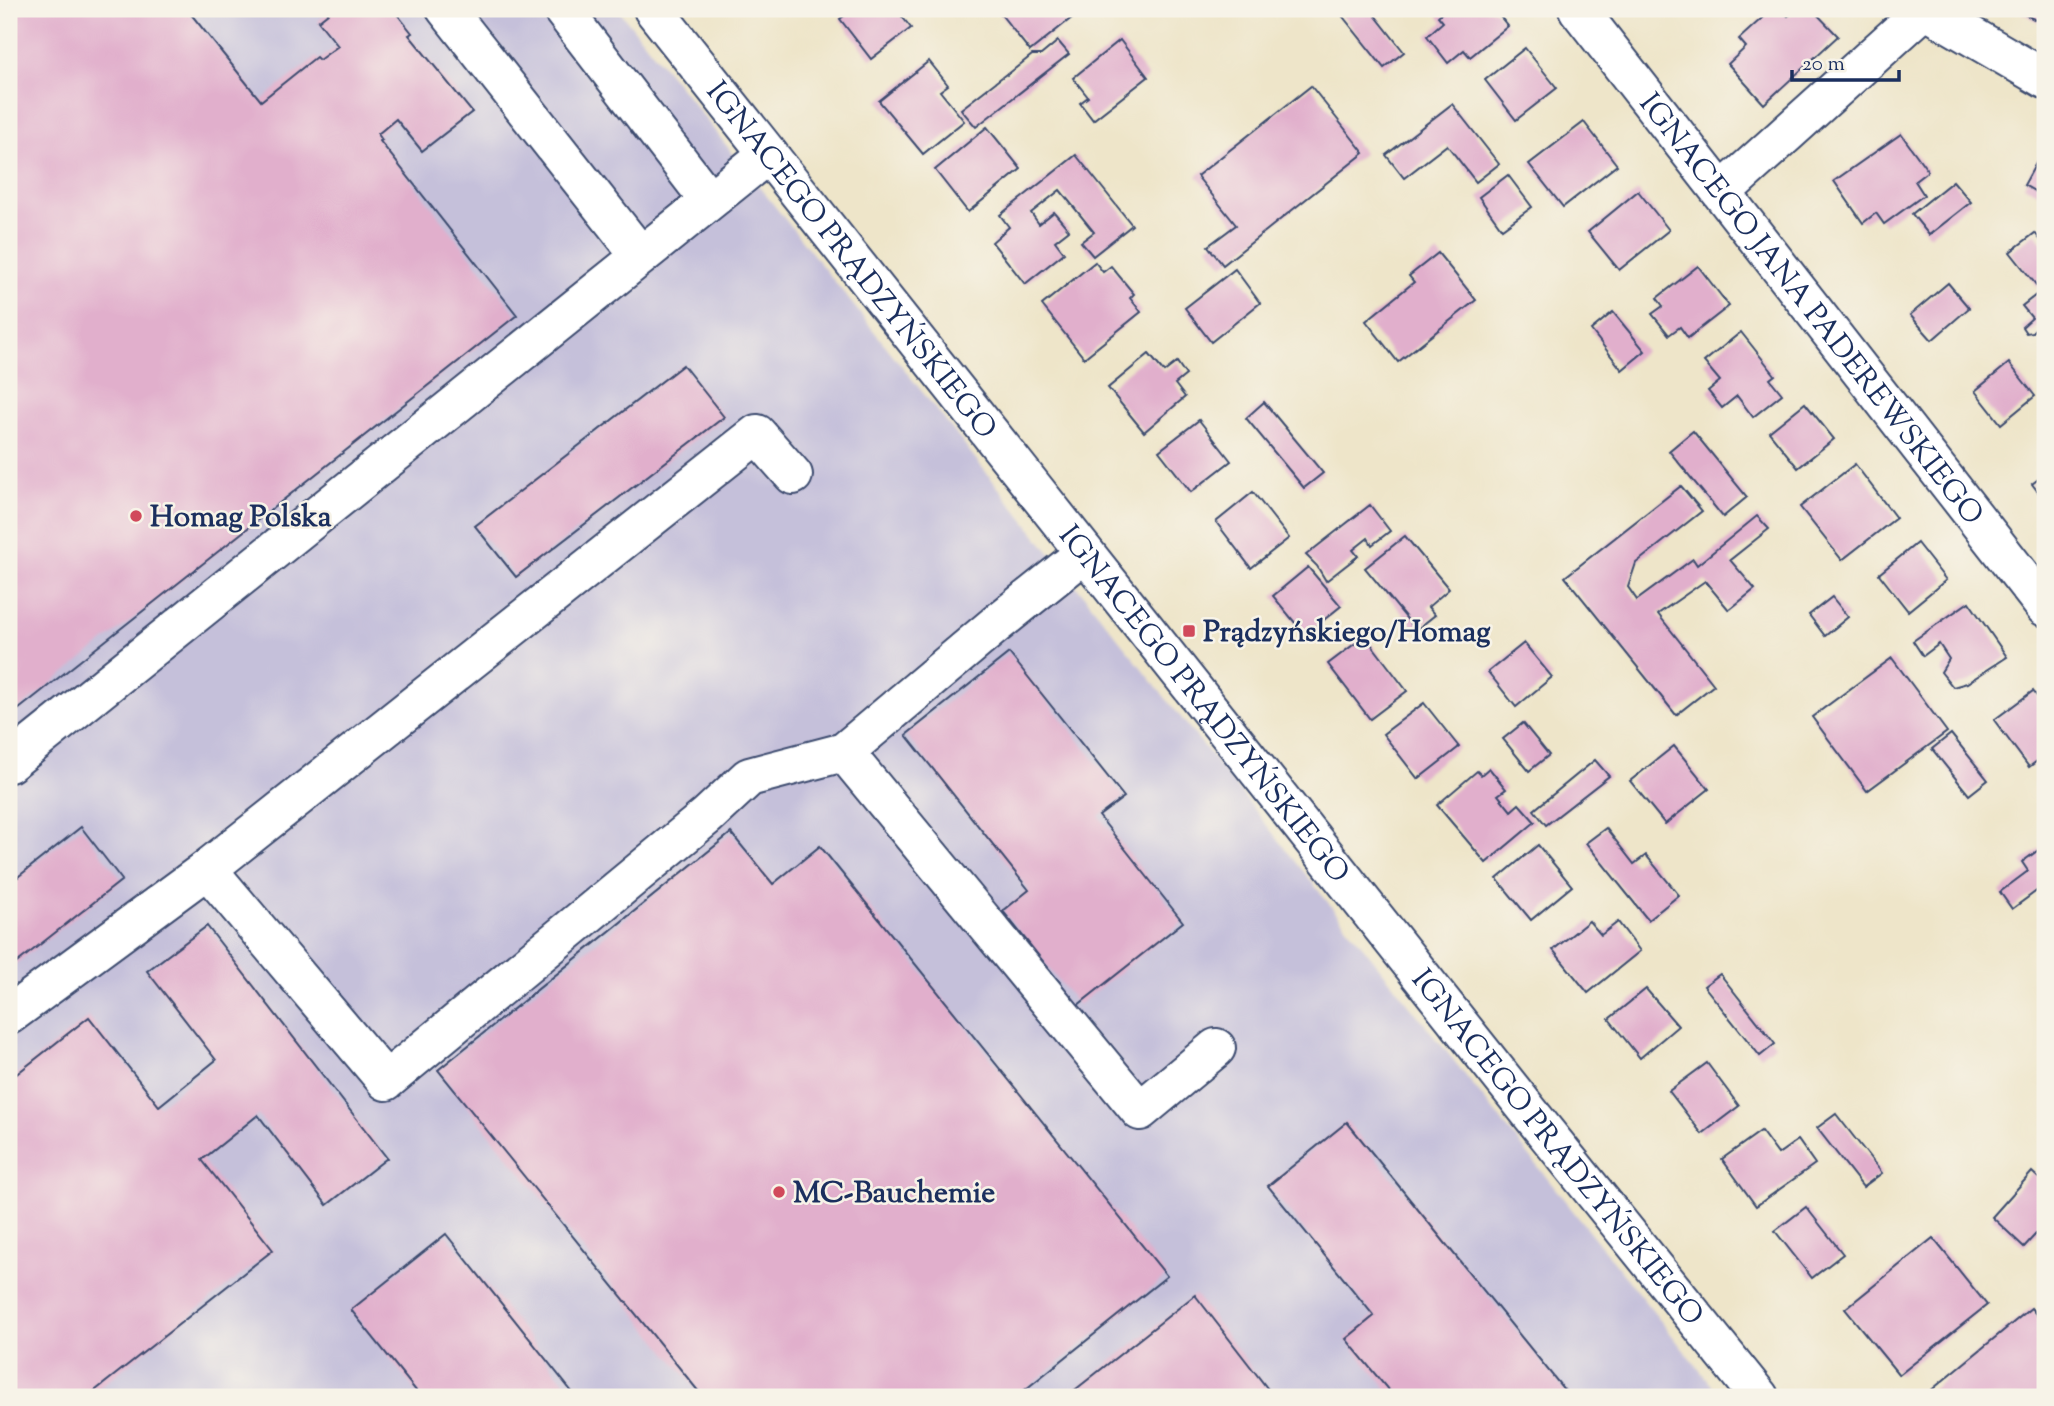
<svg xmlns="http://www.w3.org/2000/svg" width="2054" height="1406" font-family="'Sorts Mill Goudy',serif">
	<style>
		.industrial { fill: #c5c0da }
		.building { fill: #e1afcc }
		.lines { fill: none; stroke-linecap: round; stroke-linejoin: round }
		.minor-casing { stroke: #3b4a6e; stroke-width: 42 }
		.minor { stroke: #fff; stroke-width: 38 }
		.poi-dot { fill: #d1495b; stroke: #f7f3e8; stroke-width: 2.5 }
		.labels { text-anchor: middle; stroke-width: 5; stroke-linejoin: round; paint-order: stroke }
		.street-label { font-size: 30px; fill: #1b2f5e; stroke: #f7f3e8 }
		.poi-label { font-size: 30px; font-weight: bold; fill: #1b2f5e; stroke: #f7f3e8; text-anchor: start }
	</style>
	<rect width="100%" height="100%" fill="#f7f3e8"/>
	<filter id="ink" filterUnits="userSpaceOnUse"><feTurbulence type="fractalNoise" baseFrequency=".0143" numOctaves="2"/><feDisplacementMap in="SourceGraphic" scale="14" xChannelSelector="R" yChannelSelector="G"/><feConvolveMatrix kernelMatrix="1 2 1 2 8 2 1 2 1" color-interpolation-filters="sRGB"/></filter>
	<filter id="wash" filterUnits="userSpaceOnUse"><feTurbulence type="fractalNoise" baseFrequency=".00686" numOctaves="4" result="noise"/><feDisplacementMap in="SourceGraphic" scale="28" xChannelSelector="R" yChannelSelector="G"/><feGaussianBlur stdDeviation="1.57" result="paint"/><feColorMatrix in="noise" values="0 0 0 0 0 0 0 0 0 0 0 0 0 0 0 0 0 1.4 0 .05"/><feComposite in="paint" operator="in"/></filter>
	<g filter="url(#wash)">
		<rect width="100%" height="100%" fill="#eee5c9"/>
		<polygon class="industrial" points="9,9 618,9 1721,1397 9,1397"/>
		<g id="blocks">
			<g class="building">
				<polygon points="9,9 196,9 190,13 261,101 316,57 319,60 338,46 318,21 333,9 393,9 412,33 409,35 472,112 422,151 396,119 378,134 382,140 380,141 517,315 9,717"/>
				<polygon points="853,9 896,9 911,28 871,59 840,19"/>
				<polygon points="1003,9 1083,9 1030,51 999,12"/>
				<polygon points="1345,9 1370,9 1404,52 1384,68 1340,13"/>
				<polygon points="1446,9 1494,9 1508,26 1470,57 1464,50 1448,63 1427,36 1443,22 1438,16"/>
				<polygon points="1772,9 1781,9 1788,16 1797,9 1812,9 1838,36 1764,104 1728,64 1746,47 1739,39"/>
				<polygon points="2015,9 2045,9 2045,25"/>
				<polygon points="1120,40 1148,77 1093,120 1080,103 1088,97 1073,78"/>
				<polygon points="1058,41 1069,54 976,127 963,112 961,109 1006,74 1007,75 1032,55 1041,55"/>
				<polygon points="1525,48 1557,88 1516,120 1485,80"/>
				<polygon points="929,61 948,85 940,91 964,121 923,154 879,101"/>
				<polygon points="1311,86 1364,153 1223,265 1208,246 1236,225 1197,176"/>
				<polygon points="1452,104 1499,164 1476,182 1447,145 1404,178 1386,155"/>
				<polygon points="1584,122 1617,165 1563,207 1529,164"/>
				<polygon points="987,127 1021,169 968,212 935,170"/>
				<polygon points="1901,134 1928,171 1915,181 1924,195 1884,224 1876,213 1863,223 1834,181"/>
				<polygon points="2045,147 2045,197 2024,185"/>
				<polygon points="1076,155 1132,225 1093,256 1081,242 1094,232 1060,190 1031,213 1039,224 1054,212 1069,230 1055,241 1064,253 1025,284 992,242 1009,227 1000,215"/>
				<polygon points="1508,175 1532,207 1502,229 1479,197"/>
				<polygon points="1953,181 1971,202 1929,235 1912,214"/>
				<polygon points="1638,191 1669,230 1619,270 1588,232"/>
				<polygon points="2035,233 2045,246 2045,287 2041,291 2010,252"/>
				<polygon points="1438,253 1476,300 1398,362 1366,321 1414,282 1409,276"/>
				<polygon points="1095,262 1103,272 1111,266 1134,294 1130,298 1141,312 1084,358 1042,305"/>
				<polygon points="1698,266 1729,306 1688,338 1680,327 1669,335 1652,314 1663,306 1657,298"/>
				<polygon points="1235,269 1260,303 1211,342 1185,308"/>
				<polygon points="1948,283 1969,308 1932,340 1910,315"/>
				<polygon points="2041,291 2045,296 2045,335 2038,326 2032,332 2026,333 2022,327 2032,318 2022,306"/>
				<polygon points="1613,312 1645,351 1622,370 1591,330"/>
				<polygon points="1741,332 1775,375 1770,379 1782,394 1753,417 1737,396 1722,408 1708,391 1720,381 1704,362"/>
				<polygon points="1149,354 1164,372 1177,362 1186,375 1175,384 1185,397 1144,432 1108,388"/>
				<polygon points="2009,363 2035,396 2001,424 1975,391"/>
				<polygon points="683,365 724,417 516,577 475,526"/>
				<polygon points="1264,402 1323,473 1304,488 1246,418"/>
				<polygon points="1805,403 1834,439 1798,468 1769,432"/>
				<polygon points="1199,420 1231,461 1191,492 1159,451"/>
				<polygon points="1693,431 1747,497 1723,517 1669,451"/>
				<polygon points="1855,464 1896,518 1842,560 1800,507"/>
				<polygon points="2045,474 2045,501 2032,484"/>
				<polygon points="1681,486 1702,511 1636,563 1628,587 1637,600 1693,559 1697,565 1757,516 1769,529 1730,560 1755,589 1729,610 1705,581 1658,614 1714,685 1676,715 1565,577"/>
				<polygon points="1253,492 1289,538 1251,568 1216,522"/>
				<polygon points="1370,505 1390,531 1372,545 1368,538 1353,550 1358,556 1326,581 1317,566 1306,555"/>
				<polygon points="1405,536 1449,589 1428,607 1435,615 1416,630 1365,568"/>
				<polygon points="1917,543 1946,580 1908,611 1879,574"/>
				<polygon points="1308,567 1341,606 1305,635 1273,596"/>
				<polygon points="1832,597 1848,617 1825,636 1809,615"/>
				<polygon points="1969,602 2007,657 1967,683 1953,687 1941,672 1949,659 1939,644 1923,656 1913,641"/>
				<polygon points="1365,636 1407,691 1370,719 1328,664"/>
				<polygon points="1524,643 1552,677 1516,707 1488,672"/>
				<polygon points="1009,653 1124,797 1099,816 1183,922 1078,1005 1003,911 1029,890 906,735"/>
				<polygon points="1892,658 1947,732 1867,791 1812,717"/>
				<polygon points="2033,691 2045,707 2045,755 2029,767 1994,720"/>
				<polygon points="1424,703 1459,747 1418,779 1383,734"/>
				<polygon points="1523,723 1549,755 1529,771 1503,739"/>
				<polygon points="1951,734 1988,780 1969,795 1932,749"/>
				<polygon points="1674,746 1709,789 1665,824 1630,781"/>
				<polygon points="1595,760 1609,776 1546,825 1534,810"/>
				<polygon points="1489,768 1506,789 1498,795 1511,811 1519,804 1535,822 1486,863 1437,805 1477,771 1481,775"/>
				<polygon points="81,827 122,880 9,969 9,884"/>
				<polygon points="1606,828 1634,864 1646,855 1679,895 1648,920 1586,843"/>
				<polygon points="731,833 773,884 820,846 1167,1276 1016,1397 703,1397 438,1070"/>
				<polygon points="1538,845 1572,886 1531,920 1497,879"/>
				<polygon points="2044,846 2045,891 2042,887 2012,909 2000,892 2028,871 2022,862"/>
				<polygon points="1589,921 1601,935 1618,922 1640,951 1588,993 1553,950"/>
				<polygon points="207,926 387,1158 327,1205 258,1115 202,1160 273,1250 87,1397 76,1397 74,1394 69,1397 9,1397 9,1080 89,1017 159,1106 216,1060 147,971"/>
				<polygon points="1720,974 1775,1044 1760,1056 1704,986"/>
				<polygon points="1646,989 1678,1026 1640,1058 1609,1019"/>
				<polygon points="1707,1063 1739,1106 1702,1134 1669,1091"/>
				<polygon points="1836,1114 1882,1173 1863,1187 1817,1128"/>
				<polygon points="1347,1122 1454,1254 1570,1397 1394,1397 1346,1339 1374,1316 1268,1186"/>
				<polygon points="1761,1131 1778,1154 1798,1140 1815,1164 1756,1206 1722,1159"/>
				<polygon points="2032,1172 2045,1184 2045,1224 2024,1247 1992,1217"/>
				<polygon points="1806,1207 1843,1254 1812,1278 1775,1231"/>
				<polygon points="446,1234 576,1397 421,1397 351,1310"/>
				<polygon points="1933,1238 1987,1305 1899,1375 1845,1309"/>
				<polygon points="1195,1295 1274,1397 1066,1397 1156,1326"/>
				<polygon points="2031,1308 2045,1325 2045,1396 2043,1397 1923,1397"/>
			</g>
		</g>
	</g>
	<g filter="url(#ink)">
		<use href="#blocks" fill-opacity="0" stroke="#3b4a6e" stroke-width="2"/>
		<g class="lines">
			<defs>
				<g id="minor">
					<polyline points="446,9 640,255"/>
					<polyline points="562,9 709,200"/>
					<path id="s1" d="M653,9L1530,1113L1759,1397"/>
					<path id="s2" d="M1578,9L2045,607"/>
					<polyline points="1925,9 2045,79"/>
					<polyline points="1722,192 1925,9"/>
					<polyline points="844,752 1140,1111 1216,1048"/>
					<polyline points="9,763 768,154"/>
					<polyline points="207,869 386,1081 707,816 749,777 844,752 995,625 1085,553"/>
					<polyline points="9,1015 207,869 757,434 793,475"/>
				</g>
			</defs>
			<use href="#minor" class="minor-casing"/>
			<use href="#minor" class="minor"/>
		</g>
	</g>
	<g class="poi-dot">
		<circle cx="136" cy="516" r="7"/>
		<rect x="1182" y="624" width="14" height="14" rx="3.5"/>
		<circle cx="779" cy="1192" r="7"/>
	</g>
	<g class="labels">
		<g class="street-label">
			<text dy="10" stroke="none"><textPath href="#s1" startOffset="320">IGNACEGO PRĄDZYŃSKIEGO</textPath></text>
			<text dy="10" stroke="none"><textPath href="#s2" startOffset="380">IGNACEGO JANA PADEREWSKIEGO</textPath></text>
			<text dy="10" stroke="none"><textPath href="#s1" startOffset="887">IGNACEGO PRĄDZYŃSKIEGO</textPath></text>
			<text dy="10" stroke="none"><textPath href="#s1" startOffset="1454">IGNACEGO PRĄDZYŃSKIEGO</textPath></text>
		</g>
		<g class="poi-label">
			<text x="150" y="526">Homag Polska</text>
			<text x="1203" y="641">Prądzyńskiego/Homag</text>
			<text x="793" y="1202">MC-Bauchemie</text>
		</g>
	</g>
	<rect width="2054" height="1406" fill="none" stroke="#f7f3e8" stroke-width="35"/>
	<path d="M1792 70v10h107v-10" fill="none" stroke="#1b2f5e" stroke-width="3.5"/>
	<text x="1802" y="70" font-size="21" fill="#1b2f5e" stroke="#f7f3e8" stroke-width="5" paint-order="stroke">20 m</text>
</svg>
